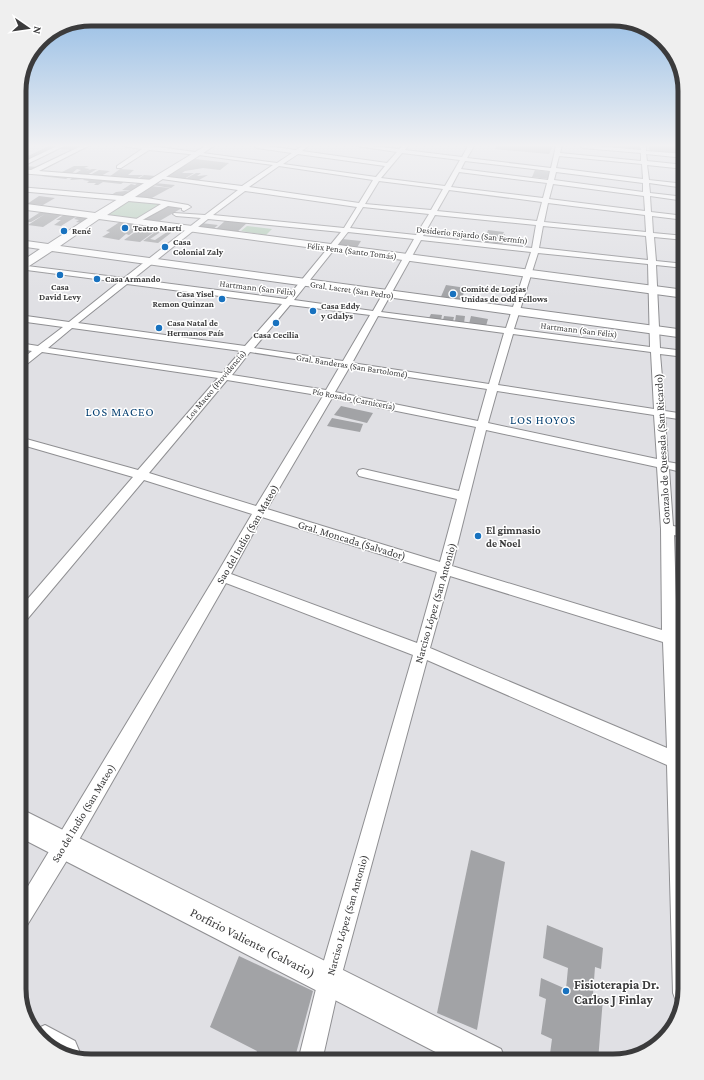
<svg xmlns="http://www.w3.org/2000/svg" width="704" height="1080" font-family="'Crimson Pro',serif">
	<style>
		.green { fill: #b3ccb8 }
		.building { fill: #a2a3a6; fill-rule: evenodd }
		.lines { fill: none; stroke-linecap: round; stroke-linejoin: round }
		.street-casing { stroke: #8f8f92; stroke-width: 2 }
		.secondary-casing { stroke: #8f8f92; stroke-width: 2 }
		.street { fill: #fff; fill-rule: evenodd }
		.secondary { fill: #fff; fill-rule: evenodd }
		.poi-dot { fill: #1872bf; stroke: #fff; stroke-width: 1.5 }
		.labels { text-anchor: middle; stroke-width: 3; stroke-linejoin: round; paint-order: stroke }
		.far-poi-label { font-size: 9px; font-weight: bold; fill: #3b3b3c; stroke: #fff; text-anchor: start }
		.far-street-label { font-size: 9px; fill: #3b3b3c; stroke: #fff }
		.street-label { font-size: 11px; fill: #3b3b3c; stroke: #fff }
		.poi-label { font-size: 11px; font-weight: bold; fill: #3b3b3c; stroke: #fff; text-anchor: start }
		.neighbourhood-label { font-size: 12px; letter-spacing: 1px; fill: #074172; stroke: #fff }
		.near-street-label { font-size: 13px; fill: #3b3b3c; stroke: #fff }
		.near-poi-label { font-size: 13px; font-weight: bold; fill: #3b3b3c; stroke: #fff; text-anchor: start }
		.rim { fill: none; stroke: #3b3b3c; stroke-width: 5 }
	</style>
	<rect width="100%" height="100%" fill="#e0e0e4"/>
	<g class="green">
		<polygon points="127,200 162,204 135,220 102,215"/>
		<polygon points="247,226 272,229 266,235 241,231"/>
	</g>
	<g class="building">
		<polygon points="49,146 56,146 19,164 19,155 28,156"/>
		<polygon points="67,146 81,146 73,150 60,149"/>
		<polygon points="497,146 553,146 549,154 495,149"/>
		<polygon points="600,146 640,146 639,151"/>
		<polygon points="649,146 685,147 685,155 650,152"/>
		<polygon points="195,159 229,163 220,170 203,168 185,171 182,173 194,173 184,179 165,177"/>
		<polygon points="23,166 39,167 33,170 19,169 19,168"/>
		<polygon points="74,166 89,166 84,168 90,169 86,171 92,169 97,169 87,175 76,173 81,170 77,169 71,174 60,173"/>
		<polygon points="120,169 134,170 128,175 143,175 136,179 109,177"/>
		<polygon points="99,170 110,171 101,176 90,175"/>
		<polygon points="535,170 551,172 549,179 532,177"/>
		<polygon points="196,173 201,173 197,176 208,175 197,181 185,179"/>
		<polygon points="45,174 71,176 66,179 41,176"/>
		<polygon points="144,175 156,176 150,180 138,179"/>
		<polygon points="74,176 125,181 121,184 103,182 98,185 94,185 96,183 87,183 89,181 83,180 84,179 70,180"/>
		<polygon points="139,182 146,183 133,191 122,190 131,184 135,185"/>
		<polygon points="155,183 175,185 171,188 152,185"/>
		<polygon points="151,186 170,188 150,199 133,196"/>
		<polygon points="125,191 133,192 124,197 111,195 116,192"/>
		<polygon points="39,196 55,198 43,205 27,204"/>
		<polygon points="168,205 182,208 156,223 141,221"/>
		<polygon points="42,211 63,214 43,227 28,225 45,214 31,222 25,222"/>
		<polygon points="65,214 77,216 61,226 54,225 61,220 56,220"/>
		<polygon points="79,216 91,217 83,223 76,222 79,220 74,219"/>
		<polygon points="226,220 248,222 236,233 215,230"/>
		<polygon points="121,221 144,224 129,235 126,234 119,240 102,237 110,232 106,231"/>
		<polygon points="201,223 218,225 212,230 197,227"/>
		<polygon points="145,225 161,227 140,242 124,240"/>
		<path d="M162,227L176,229L158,243L143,241ZM162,231L167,232L155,240L150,239Z"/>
		<polygon points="488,230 504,232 503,234 505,234 502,244 484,242"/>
		<polygon points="342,239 361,241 356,249 342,247 338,245"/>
		<polygon points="446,285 466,288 460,302 440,299"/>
		<polygon points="431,314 442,315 441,320 429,318"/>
		<polygon points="456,315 465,316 464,323 455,321"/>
		<polygon points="444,316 454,317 453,321 443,320"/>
		<polygon points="471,316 488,319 486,326 469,324"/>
		<polygon points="341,406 373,413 367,423 334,415"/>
		<polygon points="332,418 363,424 360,432 327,426"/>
		<polygon points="471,850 505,862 477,1030 437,1013"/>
		<polygon points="547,925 603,948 601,969 595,967 593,994 603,998 598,1061 549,1061 552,1039 541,1034 546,999 539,996 541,978 566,989 568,968 543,958"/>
		<polygon points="239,956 313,991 294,1061 254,1061 257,1051 210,1027"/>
	</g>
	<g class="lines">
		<defs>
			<g id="street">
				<polygon points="57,146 64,146 19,168 19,164"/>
				<polygon points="81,146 88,146 39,171 153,180 156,182 153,184 19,173 19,169 31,170"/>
				<path d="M124,146H151L277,163L292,153L257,148L254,146H267L296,150L302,146H308L302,151L387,163L397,152L357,146H371L399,149L402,146H408L405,150L462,157L468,146H474L467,158L551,168L556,146H562L560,153L641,161V153L583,148L580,146H597L641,150L640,146H646V151L685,154V158L646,154L647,161L685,165V169L647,165L649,180L685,184V188L649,183L650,193L685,197V201L650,196L651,212L685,216V220L652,216L653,233L685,236V240L654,237L656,261L685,264V268L656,265L660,348L685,351V357L660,354L665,411L685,414V420L665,417L668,462L685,465V473L669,469L673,526L685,528V538L674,535L677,634L685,637V649L678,647L685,755V989L681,1003L676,1001L673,993L667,765L427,660L340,981L322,1061H298L318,981L413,655L226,583L72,852L26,927L19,930V901L218,572L252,514L144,480L24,623L19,625V609L133,477L19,444V437L138,470L218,378L42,352L22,368L19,369V361L32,351L19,349V343L38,346L63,327L19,321V315L69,322L119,282L19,269V265L124,278L201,218L176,216L173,214L174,213L205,215L238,190L162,179L160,178V176L242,186L273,165L199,155L149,150L121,168H117V166L142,149ZM402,153L460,160L445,186L381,178ZM298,154L385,166L376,177L283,164ZM559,156L642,164L643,179L556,168ZM465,161L550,171L548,180L461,169ZM279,166L373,180L359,203L249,187ZM459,172L547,183L543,198L451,187ZM556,172L643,183V192L554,180ZM379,181L443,189L431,210L365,204ZM553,184L644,196L645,211L549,199ZM449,190L542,202L537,221L437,211ZM245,191L357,207L344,228L213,215ZM548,203L645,215L646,232L544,222ZM363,207L429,214L416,235L350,228ZM435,215L536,225L532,248L423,236ZM208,219L341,232L286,299L133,279ZM543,226L646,236L648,260L539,248ZM348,232L414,239L373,311L294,300ZM421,240L531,252L506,328L381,312ZM538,253L648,264L650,347L514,329ZM127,284L282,304L245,346L78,323ZM290,305L370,315L343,361L254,348ZM378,316L504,333L489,384L352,363ZM72,328L241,351L222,373L48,348ZM513,334L651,352L654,409L498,385ZM250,352L340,366L326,390L232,375ZM349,368L487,389L478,421L335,392ZM227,380L323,396L256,506L149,473ZM497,391L654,415L657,459L488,423ZM332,398L476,427L459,491L363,469L359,470L357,473L359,476L363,477L457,499L440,562L267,509ZM486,430L657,467L661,529L662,630L452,566ZM262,517L437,572L417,643L231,574ZM450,576L663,642L667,748L430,648Z"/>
				<polygon points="19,187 147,198 188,205 191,207 184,211 182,210 182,208 168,206 135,224 133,223 133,221 161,204 19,191"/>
			</g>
			<g id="secondary">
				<polygon points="205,146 214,146 107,215 685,290 685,298 99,219 60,246 685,330 685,338 52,251 23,270 19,271 19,263 40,249 19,246 19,240 48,244 88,218 19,209 19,203 95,213"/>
				<polygon points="19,808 501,1049 506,1061 453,1061 19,837"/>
				<polygon points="45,1025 75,1041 80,1053 78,1058 51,1049 34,1030"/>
			</g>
		</defs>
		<use href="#street" class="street-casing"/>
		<use href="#secondary" class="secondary-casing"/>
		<use href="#street" class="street"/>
		<use href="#secondary" class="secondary"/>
	</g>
	<linearGradient id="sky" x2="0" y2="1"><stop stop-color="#90bae4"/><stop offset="0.49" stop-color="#f1f1f3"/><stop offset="1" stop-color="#f1f1f3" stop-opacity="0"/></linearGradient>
	<rect width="704" height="297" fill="url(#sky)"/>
	<g class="poi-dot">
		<circle cx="125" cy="228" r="4"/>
		<circle cx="64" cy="231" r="4"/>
		<circle cx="165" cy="247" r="4"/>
		<circle cx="60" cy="275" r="4"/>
		<circle cx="97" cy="279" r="4"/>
		<circle cx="453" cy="294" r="4"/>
		<circle cx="222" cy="299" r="4"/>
		<circle cx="313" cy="311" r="4"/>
		<circle cx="276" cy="323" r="4"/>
		<circle cx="159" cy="328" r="4"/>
		<circle cx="478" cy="536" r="4"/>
		<circle cx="566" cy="991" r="4"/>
	</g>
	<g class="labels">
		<g class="far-poi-label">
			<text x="133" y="231">Teatro Martí</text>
			<text x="72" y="234">René</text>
			<text x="173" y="245">Casa<tspan x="173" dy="10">Colonial Zaly</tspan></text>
			<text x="105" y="282">Casa Armando</text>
			<text x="60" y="290" text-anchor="middle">Casa<tspan x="60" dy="10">David Levy</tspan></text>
			<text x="461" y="292">Comité de Logias<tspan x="461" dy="10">Unidas de Odd Fellows</tspan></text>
			<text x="214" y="297" text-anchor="end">Casa Yisel<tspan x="214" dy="10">Remon Quinzan</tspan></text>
			<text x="321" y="309">Casa Eddy<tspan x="321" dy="10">y Gdalys</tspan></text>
			<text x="167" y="326">Casa Natal de<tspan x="167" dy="10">Hermanos País</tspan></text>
			<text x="276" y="338" text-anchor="middle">Casa Cecilia</text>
		</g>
		<g class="far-street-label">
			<text transform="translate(472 235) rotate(6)" y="3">Desiderio Fajardo (San Fermín)</text>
			<text transform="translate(352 251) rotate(7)" y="3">Félix Pena (Santo Tomás)</text>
			<text transform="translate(258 288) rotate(7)" y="3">Hartmann (San Félix)</text>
			<text transform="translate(352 290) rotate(8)" y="3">Gral. Lacret (San Pedro)</text>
			<text transform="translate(579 330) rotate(7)" y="3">Hartmann (San Félix)</text>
			<text transform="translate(352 366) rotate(9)" y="3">Gral. Banderas (San Bartolomé)</text>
			<text transform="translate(216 385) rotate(-50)" y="3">Los Maceo (Providencia)</text>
			<text transform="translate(354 399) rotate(11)" y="3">Pío Rosado (Carnicería)</text>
		</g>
		<g class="street-label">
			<text transform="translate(662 449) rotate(-93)" y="4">Gonzalo de Quesada (San Ricardo)</text>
			<text transform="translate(247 534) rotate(-60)" y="4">Sao del Indio (San Mateo)</text>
			<text transform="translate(352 540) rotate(17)" y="4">Gral. Moncada (Salvador)</text>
			<text transform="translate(435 603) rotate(-74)" y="4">Narciso López (San Antonio)</text>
			<text transform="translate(83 813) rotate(-59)" y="4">Sao del Indio (San Mateo)</text>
			<text transform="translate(347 915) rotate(-74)" y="4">Narciso López (San Antonio)</text>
		</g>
		<g class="poi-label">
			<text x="486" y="534">El gimnasio<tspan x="486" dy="13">de Noel</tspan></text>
		</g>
		<g class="neighbourhood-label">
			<text x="120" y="416">LOS MACEO</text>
			<text x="543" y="424">LOS HOYOS</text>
		</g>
		<g class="near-street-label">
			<text transform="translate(253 942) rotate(27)" y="5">Porfirio Valiente (Calvario)</text>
		</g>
		<g class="near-poi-label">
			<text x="574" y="989">Fisioterapia Dr.<tspan x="574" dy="15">Carlos J Finlay</tspan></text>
		</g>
	</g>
	<path d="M0 0H704V1080H0ZM91 26H613A65 65 0 0 1 678 91V989A65 65 0 0 1 613 1054H91A65 65 0 0 1 26 989V91A65 65 0 0 1 91 26Z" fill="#efefef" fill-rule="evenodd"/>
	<path class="rim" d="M91 26H613A65 65 0 0 1 678 91V989A65 65 0 0 1 613 1054H91A65 65 0 0 1 26 989V91A65 65 0 0 1 91 26Z"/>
	<g transform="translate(28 28) rotate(103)" stroke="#ffffff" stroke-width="3" paint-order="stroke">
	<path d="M0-3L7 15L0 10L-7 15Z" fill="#3b3b3c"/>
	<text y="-6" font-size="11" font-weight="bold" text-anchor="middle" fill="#3b3b3c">N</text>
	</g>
</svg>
